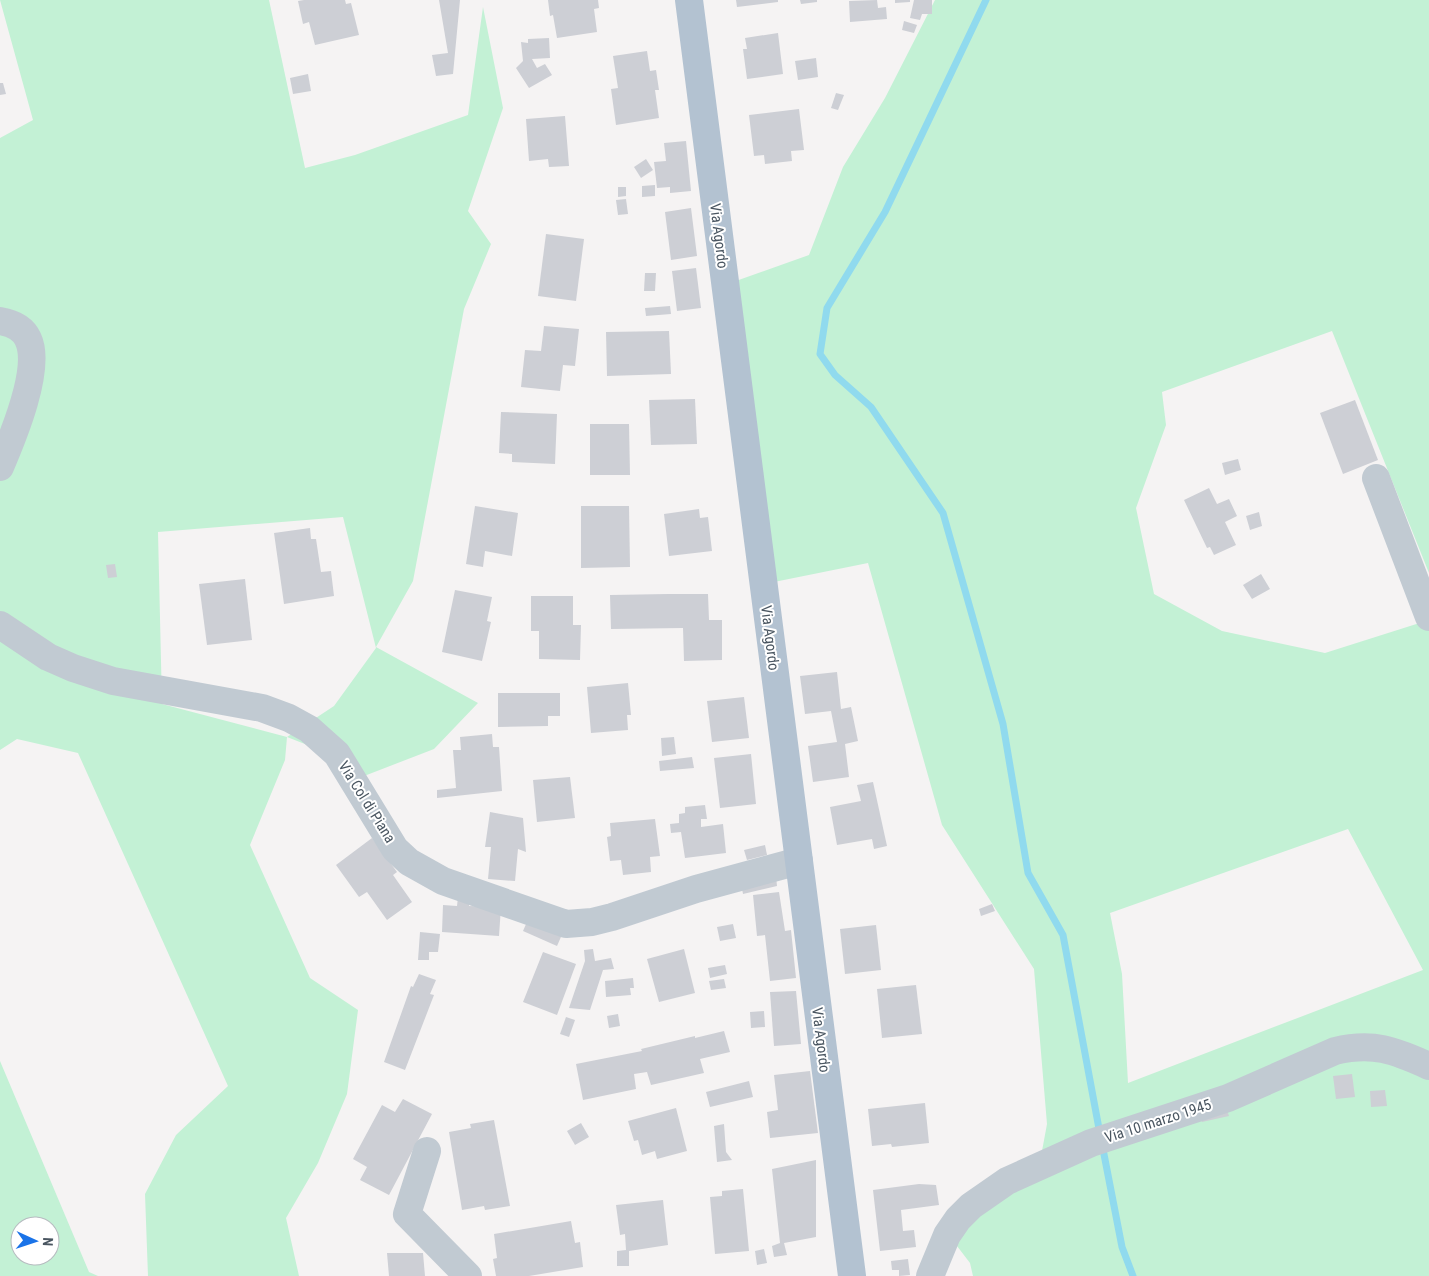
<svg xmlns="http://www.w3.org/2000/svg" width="1429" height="1276" font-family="'Roboto Condensed',sans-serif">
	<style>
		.green { fill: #c3f1d5; fill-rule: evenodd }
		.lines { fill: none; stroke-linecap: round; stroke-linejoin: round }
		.stream { stroke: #90daee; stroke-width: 7 }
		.building { fill: #cdcfd5 }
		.minor { stroke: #c1cad2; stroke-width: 28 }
		.major { stroke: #b3c2d1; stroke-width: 28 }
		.labels { text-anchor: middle; stroke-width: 4; stroke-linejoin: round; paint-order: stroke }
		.street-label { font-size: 15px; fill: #4a5661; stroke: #fff }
	</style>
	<rect width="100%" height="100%" fill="#f5f3f3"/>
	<g class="green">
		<path d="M0,0H269L305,168L355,155L468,115L483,7L503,108L468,211L491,244L464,309L413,581L376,647L478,703L434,749L346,783L315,748L287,737L285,760L250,845L310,978L358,1010L347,1094L318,1163L286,1218L299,1276H148L145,1194L176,1135L228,1086L78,753L17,739L0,750V138L33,120ZM343,517L376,648L334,706L287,737L162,704L158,532Z"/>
		<path d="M935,0H1429V573L1332,331L1162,392L1166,425L1136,508L1154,594L1222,631L1325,653L1429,620V1276H973L970,1263L944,1229L1042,1151L1047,1124L1034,969L942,825L868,563L774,582L733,282L809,255L843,167L885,98ZM1348,829L1423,970L1128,1083L1122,974L1110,913Z"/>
		<path d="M0,1061L89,1272L98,1276H0ZM20,1226H50V1256H20Z"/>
	</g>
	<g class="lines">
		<g class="stream">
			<polyline points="986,0 885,212 827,308 820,354 835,375 871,407 943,513 1003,724 1028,873 1063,935 1100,1134"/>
			<polyline points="1102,1144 1122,1247 1133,1276"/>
		</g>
	</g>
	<g class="building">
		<polygon points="304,0 345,0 346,4 351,3 359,35 315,45 309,22 303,24 298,1"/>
		<polygon points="439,0 460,0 453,74 436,76 432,55 448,53"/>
		<polygon points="548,0 598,0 599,8 594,9 597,32 557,38 553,15 550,16"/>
		<polygon points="736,0 778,0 778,2 737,7"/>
		<polygon points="800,0 817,0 817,2 801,4"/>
		<polygon points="877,0 878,8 886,7 887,19 850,22 849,1"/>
		<polygon points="895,0 910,0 910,2 895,3"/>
		<polygon points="914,0 932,0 932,14 922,14 920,20 910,18"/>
		<polygon points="904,21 917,25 914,33 902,30"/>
		<polygon points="778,33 783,74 747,79 743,49 747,49 745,38"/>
		<polygon points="549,38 550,58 532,59 537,68 545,64 552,75 529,88 516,68 523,61 521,42 528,43 528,39"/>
		<polygon points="647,51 650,71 656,70 659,90 655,90 659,118 616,125 611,89 618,88 613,56"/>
		<polygon points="816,58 818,77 798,80 795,61"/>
		<polygon points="308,74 311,91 293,94 290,78"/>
		<polygon points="0,83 3,83 6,94 0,95"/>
		<polygon points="836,93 844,95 838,110 831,108"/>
		<polygon points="799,109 804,150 791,151 792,161 765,164 764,155 754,156 749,115"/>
		<polygon points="565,116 569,166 549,167 548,159 529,161 526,119"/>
		<polygon points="686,141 691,191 670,193 670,187 657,188 654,162 666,161 664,143"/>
		<polygon points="646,159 653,170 641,178 634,167"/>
		<polygon points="655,185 655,196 642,197 642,186"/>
		<polygon points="618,187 626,187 626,196 618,197"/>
		<polygon points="626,199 628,214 618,215 616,200"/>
		<polygon points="691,208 697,256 671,260 665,212"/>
		<polygon points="546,234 584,239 576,301 538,296"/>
		<polygon points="696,268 701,308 677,311 672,271"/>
		<polygon points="645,273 656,273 655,291 644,291"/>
		<polygon points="670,306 671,314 646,316 645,308"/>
		<polygon points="544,326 579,329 575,366 563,365 560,391 521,387 525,350 541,351"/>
		<polygon points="669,331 671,374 607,376 606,332"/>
		<polygon points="695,399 697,444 651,445 649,400"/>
		<polygon points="1355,400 1378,460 1343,474 1320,413"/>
		<polygon points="501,412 557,414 555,464 512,462 512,454 499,453"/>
		<polygon points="590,424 629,424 630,475 590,475"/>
		<polygon points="1238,459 1241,470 1225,475 1222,463"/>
		<polygon points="1209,488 1217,504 1229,499 1237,516 1225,522 1236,545 1214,555 1210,547 1207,548 1184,500"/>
		<polygon points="475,506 518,513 512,556 485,551 483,567 466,564"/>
		<polygon points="581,506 629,506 630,567 581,568"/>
		<polygon points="699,509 700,518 708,517 712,551 669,556 664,514"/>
		<polygon points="1259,512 1262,526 1250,530 1246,516"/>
		<polygon points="310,528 311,539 316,539 321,572 331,571 334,596 284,604 274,533"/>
		<polygon points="115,564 117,577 108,578 106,565"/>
		<polygon points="1261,574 1270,589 1252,599 1243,585"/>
		<polygon points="245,579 252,640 207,645 199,584"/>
		<polygon points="455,590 492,597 487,621 491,622 482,661 442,652"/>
		<polygon points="668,594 708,594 709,620 722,620 722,660 684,661 683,628 611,629 610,595"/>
		<polygon points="531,596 573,596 573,625 581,625 580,660 539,659 539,631 531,631"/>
		<polygon points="837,672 841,709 851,707 858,741 845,744 849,777 813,782 808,746 837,742 831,711 805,714 800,676"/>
		<polygon points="628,683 631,715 627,715 628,730 591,733 587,687"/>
		<polygon points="498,693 560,693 560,716 548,716 548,726 498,727"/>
		<polygon points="744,697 749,738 712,742 707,701"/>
		<polygon points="492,734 493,747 499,747 502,791 437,798 437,790 456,788 453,750 461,750 460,737"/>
		<polygon points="674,737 676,754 662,756 661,738"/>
		<polygon points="751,754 756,804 720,808 714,758"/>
		<polygon points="692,757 694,768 660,771 659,761"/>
		<polygon points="570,777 575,818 537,822 533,780"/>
		<polygon points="873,782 887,846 874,849 872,839 837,845 830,807 861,801 857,785"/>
		<polygon points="705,805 707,819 701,819 701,827 723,824 726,853 685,858 681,832 671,833 670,824 679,823 679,814 685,813 685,807"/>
		<polygon points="490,812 523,818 526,852 518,849 515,881 488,879 491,847 485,847"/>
		<polygon points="655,819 660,856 650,857 651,872 623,875 621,860 610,861 607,837 611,836 610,823"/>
		<polygon points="372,838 397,872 393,875 412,902 387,920 367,892 359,897 336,865"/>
		<polygon points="765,845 767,855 747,860 744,850"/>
		<polygon points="776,876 777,886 743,894 742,889"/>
		<polygon points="779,892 785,931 791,930 796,978 770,981 765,935 757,936 753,895"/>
		<polygon points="458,897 469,897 469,906 501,907 499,936 442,932 443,905 457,906"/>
		<polygon points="992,904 995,911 981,916 979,909"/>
		<polygon points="530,915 564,930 557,946 523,931"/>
		<polygon points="733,924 736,938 720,941 717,927"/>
		<polygon points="876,925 881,970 845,974 840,929"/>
		<polygon points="420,932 440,934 438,952 429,952 429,960 418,960"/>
		<polygon points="593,949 595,961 611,958 614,969 603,970 590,1010 569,1008 585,961 584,950"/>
		<polygon points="684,949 695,993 659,1002 647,959"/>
		<polygon points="543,952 576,964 557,1015 523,1002"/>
		<polygon points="725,965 727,974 710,978 708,968"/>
		<polygon points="419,974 436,980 430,994 434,995 405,1070 384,1062 411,986 413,987"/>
		<polygon points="633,978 634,988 630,988 631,995 606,997 605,981"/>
		<polygon points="724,979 726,988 711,990 709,981"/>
		<polygon points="916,985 922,1034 882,1038 877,989"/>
		<polygon points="796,991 801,1044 774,1046 770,992"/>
		<polygon points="764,1011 765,1027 751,1028 750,1012"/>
		<polygon points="618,1014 620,1026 609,1028 607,1016"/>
		<polygon points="566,1017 575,1020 569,1037 560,1034"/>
		<polygon points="724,1031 730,1052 700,1059 704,1073 651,1085 647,1072 634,1074 636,1089 583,1100 576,1064 642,1051 641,1049 695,1036 695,1038"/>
		<polygon points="810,1071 818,1133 770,1138 767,1112 778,1110 774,1075"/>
		<polygon points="1352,1074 1355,1097 1336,1099 1333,1076"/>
		<polygon points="749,1081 753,1097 710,1107 706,1092"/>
		<polygon points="1385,1090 1387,1106 1371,1107 1370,1091"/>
		<polygon points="403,1099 432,1114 389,1195 360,1180 367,1167 353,1159 382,1105 395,1112"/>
		<polygon points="925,1103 929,1143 892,1147 891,1144 872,1146 868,1109"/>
		<polygon points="1226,1107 1229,1116 1202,1122 1200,1113"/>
		<polygon points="676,1108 687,1151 657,1159 655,1151 642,1155 638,1140 634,1141 628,1121"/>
		<polygon points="494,1120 510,1206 485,1210 484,1206 462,1210 449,1132 471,1128 470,1124"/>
		<polygon points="581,1123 589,1137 575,1145 567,1131"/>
		<polygon points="724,1124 726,1152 732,1160 717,1162 714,1126"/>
		<polygon points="816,1160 816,1237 784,1243 787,1255 774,1257 772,1246 780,1243 772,1169"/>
		<polygon points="919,1184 936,1185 939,1205 901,1210 903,1231 914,1230 916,1247 880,1251 873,1190"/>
		<polygon points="743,1189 749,1251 715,1254 710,1197 722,1196 722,1191"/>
		<polygon points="663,1200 668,1245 629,1251 629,1266 617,1266 617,1251 626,1250 625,1234 620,1235 616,1205"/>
		<polygon points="571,1221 575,1243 580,1242 583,1267 529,1276 496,1276 493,1259 497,1258 494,1234"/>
		<polygon points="764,1249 767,1263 757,1265 755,1251"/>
		<polygon points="387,1253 423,1253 425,1276 389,1276"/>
		<polygon points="908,1259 910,1275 899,1276 899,1270 892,1270 891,1261"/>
	</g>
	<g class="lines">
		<g class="minor">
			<path d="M0,321C12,323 23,328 28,339C42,368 12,439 0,467"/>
			<polyline points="1376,478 1429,617"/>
			<polyline points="0,625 48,657 73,668 113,681 262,708 289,718 309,729 337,754 395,849 409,862 443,881 566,924 592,922 612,917 696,889 799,861"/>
			<polyline points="427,1151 407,1214 468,1276"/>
			<path d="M930,1276L947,1235L958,1219L971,1206L1007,1181L1091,1143L1228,1098L1335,1051C1373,1042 1394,1050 1429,1066"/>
		</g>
		<polyline class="major" points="689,0 852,1276"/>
	</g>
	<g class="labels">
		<g class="street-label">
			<text transform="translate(719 236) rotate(83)" y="5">Via Agordo</text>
			<text transform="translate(770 638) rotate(83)" y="5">Via Agordo</text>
			<text transform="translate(367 802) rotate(58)" y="5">Via Col di Piana</text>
			<text transform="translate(821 1040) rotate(83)" y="5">Via Agordo</text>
			<text transform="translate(1158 1121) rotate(-18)" y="5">Via 10 marzo 1945</text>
		</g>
	</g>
	<g transform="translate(35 1241) rotate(93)"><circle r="24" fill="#ffffff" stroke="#b7bbc0"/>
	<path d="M0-4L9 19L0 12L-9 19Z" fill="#1a73e8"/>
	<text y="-8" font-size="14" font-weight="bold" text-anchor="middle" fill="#4a5661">N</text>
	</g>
</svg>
